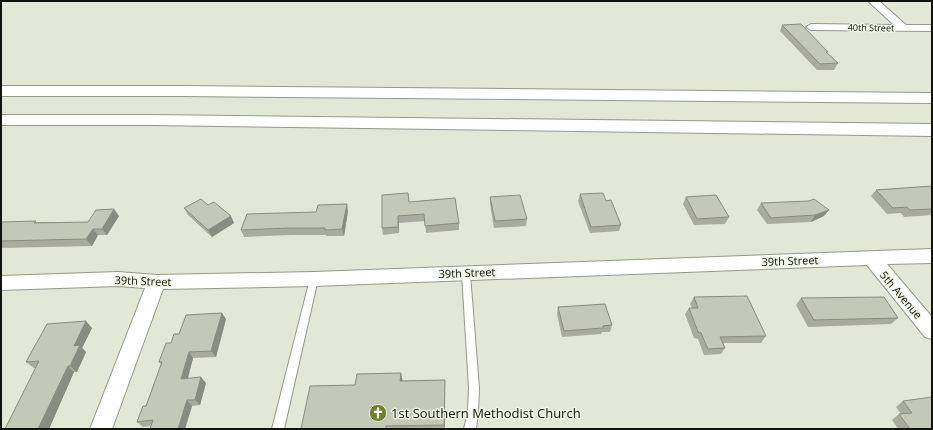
<svg xmlns="http://www.w3.org/2000/svg" width="933" height="430" font-family="'Open Sans',sans-serif">
	<style>
		.lines { fill: none; stroke-linecap: round; stroke-linejoin: round }
		.lane-casing { stroke: #959989; stroke-width: 2 }
		.street-casing { stroke: #959989; stroke-width: 2 }
		.highway-casing { stroke: #959989; stroke-width: 2 }
		.lane { fill: #fff; fill-rule: evenodd }
		.street { fill: #fff; fill-rule: evenodd }
		.highway { fill: #fff; fill-rule: evenodd }
		.wall { fill: #a9ac9d }
		.shaded-wall { fill: #898c80 }
		.building { fill: #c4c8b7; stroke: #898c80 }
		.labels { text-anchor: middle; stroke-width: 3; stroke-linejoin: round; paint-order: stroke }
		.far-street-label { font-size: 9px; fill: #12130d; stroke: #f0f4e2 }
		.street-label { font-size: 11px; fill: #12130d; stroke: #f0f4e2 }
		.near-poi-label { font-size: 13px; fill: #12130d; stroke: #f0f4e2; text-anchor: start }
	</style>
	<rect width="100%" height="100%" fill="#e3e7d5"/>
	<g class="lines">
		<defs>
			<g id="lane">
				<polygon points="466,270 469,271 470,274 479,388 478,412 476,429 464,429 468,412 469,388 462,274 463,271"/>
				<polygon points="314,275 317,276 318,279 284,429 272,429 310,279 311,276"/>
			</g>
			<g id="street">
				<polygon points="868,1 879,1 906,25 932,25 932,31 811,30 806,27 811,24 894,25"/>
				<polygon points="932,249 932,263 887,264 932,317 932,339 925,337 867,265 314,286 163,289 112,429 90,429 145,288 118,286 1,290 1,276 118,272 157,275 314,272"/>
			</g>
			<g id="highway">
				<polygon points="1,86 183,86 932,93 932,103 183,96 1,96"/>
				<polygon points="1,115 150,115 932,124 932,136 150,125 1,125"/>
			</g>
		</defs>
		<use href="#lane" class="lane-casing"/>
		<use href="#street" class="street-casing"/>
		<use href="#highway" class="highway-casing"/>
		<use href="#lane" class="lane"/>
		<use href="#street" class="street"/>
		<use href="#highway" class="highway"/>
	</g>
	<g class="wall">
		<polygon points="782,25 828,52 827,53 838,63 834,70 817,70 780,31"/>
		<polygon points="932,186 932,215 904,217 901,213 887,214 871,196 876,190"/>
		<polygon points="580,194 606,201 621,225 619,231 590,233 578,201"/>
		<polygon points="490,197 527,219 526,226 494,228 490,204"/>
		<polygon points="686,197 729,217 725,224 694,225 683,204"/>
		<polygon points="409,202 459,223 459,230 426,233 425,221 399,223 399,233 383,235 382,228"/>
		<polygon points="761,203 824,216 811,222 767,224 757,210"/>
		<polygon points="208,205 234,223 212,237 188,215 184,208"/>
		<polygon points="348,211 344,236 327,236 326,235 291,235 244,237 241,230"/>
		<polygon points="119,216 107,235 98,235 92,246 1,248 1,222 88,222"/>
		<polygon points="694,297 766,336 761,343 723,343 725,348 721,354 704,355 698,339 694,338 685,314 689,308 692,308 690,304"/>
		<polygon points="801,298 898,318 891,324 808,327 796,305"/>
		<polygon points="558,307 612,325 610,332 602,332 601,334 562,337 557,314"/>
		<polygon points="226,319 216,357 193,358 188,378 206,383 200,405 192,406 185,429 150,429 151,426 143,427 137,422 146,406 161,364 159,362 171,343 179,334"/>
		<polygon points="92,328 82,348 86,352 77,372 74,372 49,429 5,429 36,368 34,368 26,362"/>
		<polygon points="401,373 402,381 445,380 445,429 301,429 355,385"/>
		<polygon points="903,401 932,429 898,429 892,420 899,414 901,414 896,407"/>
	</g>
	<g class="shaded-wall">
		<polygon points="347,204 348,211 344,236 342,229"/>
		<polygon points="114,209 119,216 107,235 102,229"/>
		<polygon points="829,210 824,216 811,222 815,215"/>
		<polygon points="231,216 234,223 212,237 208,230"/>
		<polygon points="398,216 399,223 399,233 398,227"/>
		<polygon points="93,229 98,235 92,246 86,239"/>
		<polygon points="222,313 226,319 216,357 211,351"/>
		<polygon points="86,321 92,328 82,348 86,352 77,372 70,366 74,346"/>
		<polygon points="189,352 193,358 186,385 181,379"/>
		<polygon points="68,366 74,372 49,429 38,429"/>
		<polygon points="401,373 403,383 400,381"/>
		<polygon points="201,377 206,383 200,405 195,400"/>
		<polygon points="445,380 445,429 444,425"/>
		<polygon points="187,400 192,406 185,429 178,429"/>
	</g>
	<g class="building">
		<polygon points="801,24 828,52 826,52 838,63 820,64 782,25"/>
		<polygon points="932,186 932,209 910,210 907,207 893,208 876,190"/>
		<polygon points="408,193 409,202 455,198 459,223 425,226 424,214 398,216 398,227 382,228 382,195"/>
		<polygon points="603,193 606,201 611,200 621,225 591,227 580,194"/>
		<polygon points="520,195 527,219 495,221 490,197"/>
		<polygon points="716,195 729,217 697,219 686,197"/>
		<polygon points="201,199 208,205 214,202 231,216 208,230 184,208"/>
		<polygon points="814,199 829,210 815,215 771,218 761,203 809,201"/>
		<polygon points="347,204 342,229 325,230 325,228 289,228 241,230 247,214 316,212 318,205"/>
		<polygon points="114,209 102,229 93,229 86,239 1,241 1,222 36,221 34,223 88,222 96,210"/>
		<polygon points="747,296 766,336 720,337 725,348 708,349 701,333 698,332 689,308 698,308 694,297"/>
		<polygon points="884,297 898,318 814,320 801,298"/>
		<polygon points="605,304 612,325 603,326 603,328 564,331 558,307"/>
		<polygon points="222,313 211,351 189,352 181,379 201,377 195,400 187,400 178,429 150,429 153,420 137,422 143,406 146,406 162,362 159,362 166,343 171,343 174,334 179,334 186,315"/>
		<polygon points="86,321 74,346 80,345 70,366 68,366 38,429 5,429 39,361 26,362 47,324"/>
		<polygon points="401,373 400,381 445,380 444,425 386,426 386,429 301,429 310,386 355,385 357,374"/>
		<polygon points="932,397 932,429 910,429 899,414 912,413 903,401"/>
	</g>
	<defs>
		<symbol id="church-disc" viewBox="-11 -11 22 22"><circle r="9.5" fill="#72802d" stroke="#f0f4e2"/><path d="M-1.2-6h2.4v3.5h3.3v2.4h-3.3V6h-2.4V-.1h-3.3v-2.4h3.3Z" fill="#fff"/></symbol>
	</defs>
	<g fill-rule="evenodd">
		<use href="#church-disc" x="368" y="403" width="20" height="20"/>
	</g>
	<g class="labels">
		<g class="far-street-label">
			<text transform="translate(871 28) rotate(1)" y="3">40th Street</text>
		</g>
		<g class="street-label">
			<text transform="translate(790 261) rotate(-2)" y="4">39th Street</text>
			<text transform="translate(467 273) rotate(-2)" y="4">39th Street</text>
			<text transform="translate(143 281) rotate(2)" y="4">39th Street</text>
			<text transform="translate(901 295) rotate(50)" y="4">5th Avenue</text>
		</g>
		<g class="near-poi-label">
			<text x="391" y="418">1st Southern Methodist Church</text>
		</g>
	</g>
	<rect width="933" height="430" fill="none" stroke="#12130d" stroke-width="4"/>
</svg>
